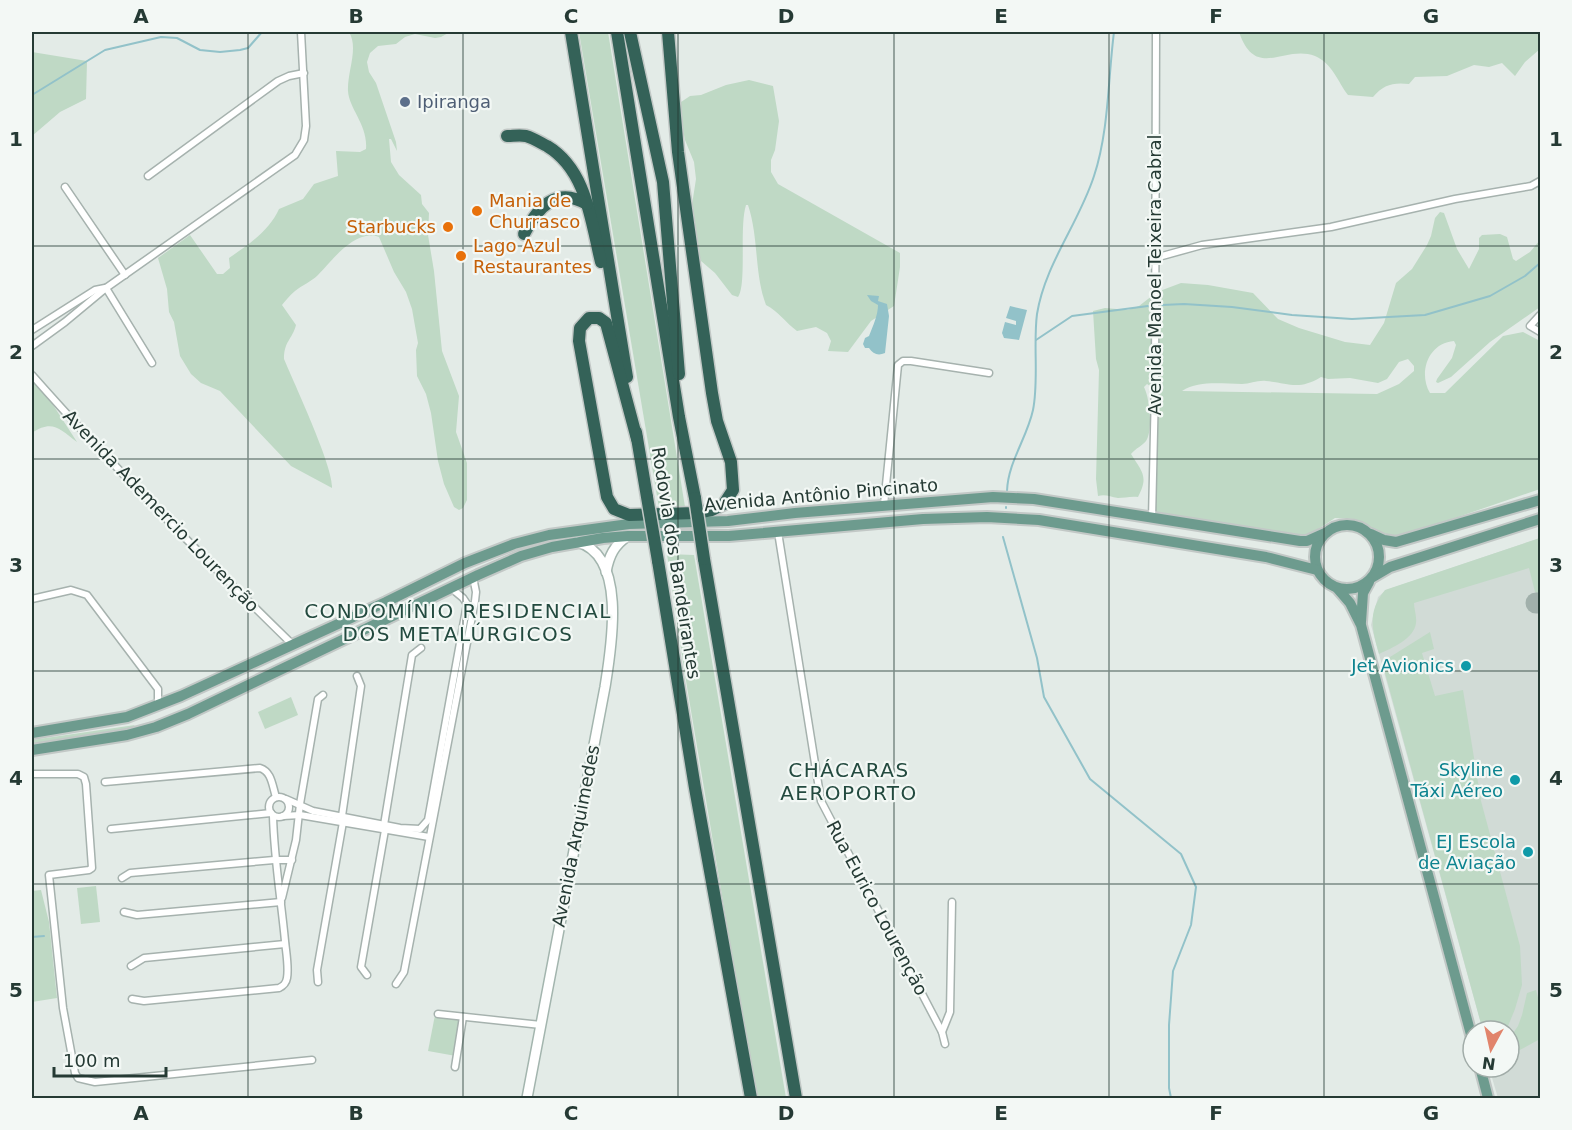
<svg xmlns="http://www.w3.org/2000/svg" width="1572" height="1130" font-family="'DejaVu Sans',sans-serif">
	<style>
		.built { fill: #d1dbd6 }
		.green { fill: #bfd9c5; fill-rule: evenodd }
		.water { fill: #92c2c9 }
		.lines { fill: none; stroke-linecap: round; stroke-linejoin: round }
		.stream { stroke: #92c2c9; stroke-width: 2 }
		.taxiway { stroke: #a1b0ab; stroke-width: 21 }
		.street-casing { stroke: #a6b2ae; stroke-width: 9 }
		.secondary-casing { stroke: #a3b5ae; stroke-width: 12 }
		.primary-casing { stroke: #c2c8c6; stroke-width: 14 }
		.highway-casing { stroke: #c2c8c6; stroke-width: 15 }
		.street { stroke: #fff; stroke-width: 6 }
		.secondary { stroke: #fff; stroke-width: 9 }
		.primary { stroke: #6d9b8e; stroke-width: 10 }
		.highway { stroke: #346258; stroke-width: 12 }
		.highway-bridge-casing { stroke: #c2c8c6; stroke-width: 15; stroke-linecap: butt }
		.highway-bridge { stroke: #346258; stroke-width: 12 }
		.grid { fill: none; stroke: #253a34; stroke-width: 1.5; stroke-opacity: 0.55 }
		.service-dot { fill: #5c6f8a; stroke: #f3f8f5; stroke-width: 2 }
		.food-dot { fill: #e8710a; stroke: #f3f8f5; stroke-width: 2 }
		.culture-dot { fill: #0f9aa8; stroke: #f3f8f5; stroke-width: 2 }
		.labels { text-anchor: middle; stroke-width: 4.5; stroke-linejoin: round; paint-order: stroke }
		.service-label { font-size: 18px; fill: #4e5e75; stroke: #f3f8f5; text-anchor: start }
		.food-label { font-size: 18px; fill: #c56008; stroke: #f3f8f5; text-anchor: start }
		.street-label { font-size: 18px; fill: #253a34; stroke: #f3f8f5 }
		.culture-label { font-size: 18px; fill: #0d838f; stroke: #f3f8f5; text-anchor: end }
		.neighbourhood-label { font-size: 20px; letter-spacing: 1.5px; fill: #234a3f; stroke: #f3f8f5 }
		.neatline { fill: none; stroke: #253a34; stroke-width: 2 }
		.grid-label { font-size: 20px; text-anchor: middle; font-weight: bold; fill: #253a34 }
	</style>
	<rect width="100%" height="100%" fill="#e3ebe7"/>
	<polygon class="built" points="1540,538 1540,1098 1498,1098 1490,1071 1493,1067 1509,1067 1509,1031 1483,1031 1371,625 1378,597 1386,590"/>
	<g class="green">
		<path d="M349,32H450L441,37L435,38L415,34L405,37L396,44L378,46L370,53L367,62L369,72L376,83L396,142L397,151L391,139H389L391,162L399,175L421,195L422,204L429,213L428,235L434,271L442,351L459,396L456,432L467,463V500L463,508L459,510L454,507L444,484L438,461L431,413L426,394L417,376L416,350L418,343L412,309L406,292L394,272L379,237C355,228 332,261 318,275C311,282 302,285 295,291C290,295 286,300 282,305L296,325C292,340 284,341 284,359C294,383 334,468 332,488L291,466L220,391L201,383L191,374L180,356L174,322L169,312L167,289L158,258L190,235L217,274H223L230,268L229,258C247,246 270,230 279,209L303,199L314,184L338,176L336,151L360,152L366,149C368,125 349,109 348,91C347,72 359,48 349,32Z"/>
		<polygon points="579,32 608,32 685,507 659,508"/>
		<path d="M1239,32H1540V49L1525,62L1515,76L1502,63L1489,67L1474,65L1447,76L1415,77L1409,84C1393,82 1383,85 1373,97L1348,95C1338,82 1332,63 1315,56C1284,44 1256,81 1239,32Z"/>
		<polygon points="32,52 87,61 86,99 60,112 32,136"/>
		<path d="M749,80L773,86L779,121L775,150L771,160V172L778,184L900,253V267L894,306L871,321L848,352L828,351L831,341L827,333L816,327L797,331C786,323 778,311 766,305C754,273 759,238 748,205H746C739,227 747,285 738,297L732,295L715,273L701,261L689,224L696,179L694,162L685,140L678,104L690,96L701,95L726,85Z"/>
		<path d="M1440,212L1444,213L1457,249L1469,269L1479,249V238L1482,235L1500,234L1507,237L1513,259L1516,261L1530,252L1540,240V307L1490,342L1451,377L1438,383L1436,382L1437,379L1452,358L1456,345L1454,341C1428,343 1418,373 1430,393H1445L1503,336L1523,332L1540,341V489L1411,533L1393,536L1376,531L1354,519L1335,518L1312,533L1293,539L1161,517L1155,512L1153,388L1147,384L1144,387C1150,399 1153,430 1146,441C1142,446 1136,448 1131,454C1142,472 1149,476 1138,497C1131,496 1124,498 1118,498C1110,497 1106,494 1098,496L1096,479L1099,370L1096,359L1093,311L1105,308L1128,310L1139,306L1157,292L1181,283L1208,285L1253,293L1278,319L1299,328L1345,342L1370,345L1384,323L1396,283L1412,269L1427,245L1431,236L1435,218ZM1408,359L1414,366V371L1399,384L1377,394L1182,391C1199,380 1222,384 1242,384C1250,384 1258,380 1266,381C1289,383 1298,391 1321,377L1328,379L1350,378L1378,383L1387,379L1399,362Z"/>
		<path d="M32,375L37,380L77,442C60,429 52,419 32,433Z"/>
		<path d="M1540,538V595L1535,592L1529,568L1414,603C1414,609 1417,617 1416,623C1414,639 1392,648 1379,654C1372,629 1367,612 1385,590Z"/>
		<polygon points="667,554 694,555 786,1098 756,1098 684,669"/>
		<polygon points="1430,632 1434,649 1422,653 1435,696 1463,690 1481,801 1520,946 1522,985 1515,1009 1506,1031 1483,1031 1382,662"/>
		<polygon points="291,697 298,715 265,729 258,712"/>
		<polygon points="135,725 125,733 32,745 32,740"/>
		<polygon points="96,886 100,922 81,924 77,888"/>
		<polygon points="41,890 49,922 57,998 32,1002 32,891"/>
		<polygon points="1536,990 1540,1005 1540,1039 1518,1051 1509,1044 1509,1039 1518,1026 1522,1015 1527,993"/>
		<polygon points="435,1015 463,1017 456,1056 428,1051"/>
	</g>
	<g class="water">
		<path d="M867,295L879,296L878,301L887,304L889,316L885,353C878,356 873,354 869,348H865L863,344L865,338L869,336C873,326 878,315 878,305L871,301Z"/>
		<polygon points="1010,306 1027,310 1019,340 1004,338 1002,333 1005,322 1016,325 1016,321 1006,318"/>
	</g>
	<g class="lines">
		<g class="stream">
			<polyline points="32,95 105,50 161,37 177,38 200,50 220,52 240,50 248,48 262,32"/>
			<polyline points="1162,305 1184,304 1232,307 1292,315 1352,319 1425,315 1490,296 1525,276 1540,263"/>
			<polyline points="1036,340 1072,316 1148,306"/>
			<path d="M1007,491C1008,462 1027,438 1033,410C1039,381 1033,344 1037,314C1045,264 1079,223 1094,176C1109,131 1108,78 1114,32"/>
			<polyline points="1006,508 1006,507"/>
			<polyline points="1003,537 1037,658 1044,697 1090,779 1181,854 1196,887 1191,925 1173,971 1169,1025 1169,1088 1171,1098"/>
			<polyline points="32,937 44,936"/>
		</g>
		<polyline class="taxiway" points="1536,603 1540,603"/>
		<defs>
			<g id="street">
				<polyline points="148,176 278,81 289,76 304,73"/>
				<polyline points="65,187 125,275"/>
				<polyline points="1155,258 1202,245 1331,227 1455,199 1531,186 1540,181"/>
				<polyline points="106,288 152,363"/>
				<polyline points="1540,315 1530,326 1540,332"/>
				<polyline points="32,330 95,290 105,288"/>
				<polyline points="32,346 65,322 106,288 295,155 304,140 306,126 301,32"/>
				<path d="M32,375C115,469 203,557 293,645"/>
				<polyline points="884,505 898,365 903,361 911,361 989,373"/>
				<polyline points="1152,519 1155,388 1156,32"/>
				<polyline points="778,532 821,801 942,1032 945,1044"/>
				<polyline points="32,599 71,590 87,595 158,689 158,705"/>
				<polyline points="32,774 78,774 84,777 86,784 92,868 89,870 49,875 63,1008 75,1073 78,1078 95,1082 312,1060"/>
				<path d="M105,782L260,768C272,772 272,785 276,797"/>
				<circle cx="279" cy="807" r="10"/>
				<polyline points="286,799 313,811 400,828 420,829 428,820 467,604 463,598 451,588"/>
				<polyline points="283,816 300,815 429,837"/>
				<polyline points="111,829 271,813"/>
				<polyline points="122,878 130,873 274,860 292,860"/>
				<polyline points="282,898 296,840 300,804 318,699 323,695"/>
				<polyline points="124,912 137,915 281,902"/>
				<polyline points="131,966 144,958 285,944"/>
				<polyline points="367,975 361,967 385,830 384,825 412,655 421,648"/>
				<polyline points="318,982 317,970 343,822 342,816 361,686 357,676"/>
				<polyline points="396,984 404,972 475,601 476,592 473,577"/>
				<path d="M132,999L144,1001L279,988C283,986 286,984 287,978C289,967 286,952 285,941C281,899 274,858 273,816"/>
				<polyline points="438,1014 541,1025"/>
				<polyline points="942,1032 950,1012 952,902"/>
				<polyline points="455,1067 463,1017"/>
			</g>
			<g id="secondary">
				<path d="M606,572C609,556 614,545 628,536"/>
				<path d="M527,1098L605,687C611,649 628,555 577,542"/>
			</g>
			<g id="primary">
				<circle cx="1347" cy="557" r="32"/>
				<polyline points="1371,534 1384,540 1396,542 1540,500"/>
				<polyline points="1373,577 1390,567 1540,519"/>
				<polyline points="1337,588 1350,603 1361,625 1473,1042"/>
				<polyline points="1361,622 1363,593 1369,582"/>
				<polyline points="32,733 127,717 181,696 386,602 465,563 514,544 549,535 629,524 728,521 795,513 993,497 1034,499 1300,541 1307,541 1325,533"/>
				<polyline points="32,750 127,735 156,727 188,714 478,575 521,556 552,547 603,538 628,536 729,536 923,519 987,517 1039,520 1266,557 1317,570"/>
				<polyline points="1480,1067 1488,1098"/>
			</g>
			<g id="highway">
				<polyline points="571,32 627,377"/>
				<polyline points="617,32 679,417 695,498"/>
				<polyline points="630,32 663,182 679,374"/>
				<path d="M507,136C513,136 520,135 526,136C533,138 541,143 547,146C587,170 591,222 601,262"/>
				<path d="M524,234C538,207 556,186 587,204"/>
				<polyline points="636,432 647,497"/>
				<polyline points="637,439 606,323 599,318 589,318 580,328 579,341 607,497 614,509 629,515 695,513 712,510 724,504 733,490 731,462 717,421 712,393 678,152 668,32"/>
				<polyline points="704,559 796,1098"/>
				<polyline points="658,561 695,788 751,1098"/>
			</g>
		</defs>
		<use href="#street" class="street-casing"/>
		<use href="#secondary" class="secondary-casing"/>
		<use href="#primary" class="primary-casing"/>
		<use href="#highway" class="highway-casing"/>
		<use href="#street" class="street"/>
		<use href="#secondary" class="secondary"/>
		<use href="#primary" class="primary"/>
		<use href="#highway" class="highway"/>
		<defs>
			<g id="highway-bridge">
				<polyline points="647,497 658,561"/>
				<polyline points="695,498 704,559"/>
			</g>
		</defs>
		<use href="#highway-bridge" class="highway-bridge-casing"/>
		<use href="#highway-bridge" class="highway-bridge"/>
	</g>
	<path class="grid" d="M248,32V1098M463,32V1098M678,32V1098M894,32V1098M1109,32V1098M1324,32V1098M32,246H1540M32,459H1540M32,671H1540M32,884H1540"/>
	<circle class="service-dot" cx="405" cy="102" r="6"/>
	<g class="food-dot">
		<circle cx="477" cy="211" r="6"/>
		<circle cx="448" cy="227" r="6"/>
		<circle cx="461" cy="256" r="6"/>
	</g>
	<g class="culture-dot">
		<circle cx="1466" cy="666" r="6"/>
		<circle cx="1515" cy="780" r="6"/>
		<circle cx="1528" cy="852" r="6"/>
	</g>
	<g class="labels">
		<g class="service-label">
			<text x="417" y="108">Ipiranga</text>
		</g>
		<g class="food-label">
			<text x="489" y="207">Mania de<tspan x="489" dy="21">Churrasco</tspan></text>
			<text x="436" y="233" text-anchor="end">Starbucks</text>
			<text x="473" y="252">Lago Azul<tspan x="473" dy="21">Restaurantes</tspan></text>
		</g>
		<g class="street-label">
			<text transform="translate(1155 275) rotate(-90)" y="6">Avenida Manoel Teixeira Cabral</text>
			<text transform="translate(821 495) rotate(-5)" y="6">Avenida Antônio Pincinato</text>
			<text transform="translate(161 511) rotate(46)" y="6">Avenida Ademercio Lourenção</text>
			<text transform="translate(676 563) rotate(81)" y="6">Rodovia dos Bandeirantes</text>
			<text transform="translate(576 836) rotate(-79)" y="6">Avenida Arquimedes</text>
			<text transform="translate(877 908) rotate(62)" y="6">Rua Eurico Lourenção</text>
		</g>
		<g class="culture-label">
			<text x="1454" y="672">Jet Avionics</text>
			<text x="1503" y="776">Skyline<tspan x="1503" dy="21">Táxi Aéreo</tspan></text>
			<text x="1516" y="848">EJ Escola<tspan x="1516" dy="21">de Aviação</tspan></text>
		</g>
		<g class="neighbourhood-label">
			<text x="458" y="618">CONDOMÍNIO RESIDENCIAL<tspan x="458" dy="23">DOS METALÚRGICOS</tspan></text>
			<text x="849" y="777">CHÁCARAS<tspan x="849" dy="23">AEROPORTO</tspan></text>
		</g>
	</g>
	<rect width="1572" height="1130" fill="none" stroke="#f3f8f5" stroke-width="66"/>
	<g transform="translate(1491 1049) rotate(188)"><circle r="28" fill="#f3f8f5" stroke="#a1aca8" stroke-width="1.5"/>
	<path d="M0-4.5L10 22L0 15L-10 22Z" fill="#e1846b"/>
	<text y="-9" font-size="16" font-weight="bold" text-anchor="middle" fill="#253a34">N</text>
	</g>
	<path d="M54 1067v9h112v-9" fill="none" stroke="#253a34" stroke-width="3"/>
	<text x="63" y="1067" font-size="18" fill="#253a34" stroke="#f3f8f5" stroke-width="4.5" paint-order="stroke">100 m</text>
	<rect x="33" y="33" width="1506" height="1064" class="neatline"/>
	<g class="grid-label">
		<text x="141" y="23">A</text>
		<text x="356" y="23">B</text>
		<text x="571" y="23">C</text>
		<text x="786" y="23">D</text>
		<text x="1001" y="23">E</text>
		<text x="1216" y="23">F</text>
		<text x="1431" y="23">G</text>
		<text x="16" y="146">1</text>
		<text x="1556" y="146">1</text>
		<text x="16" y="359">2</text>
		<text x="1556" y="359">2</text>
		<text x="16" y="572">3</text>
		<text x="1556" y="572">3</text>
		<text x="16" y="785">4</text>
		<text x="1556" y="785">4</text>
		<text x="16" y="997">5</text>
		<text x="1556" y="997">5</text>
		<text x="141" y="1120">A</text>
		<text x="356" y="1120">B</text>
		<text x="571" y="1120">C</text>
		<text x="786" y="1120">D</text>
		<text x="1001" y="1120">E</text>
		<text x="1216" y="1120">F</text>
		<text x="1431" y="1120">G</text>
	</g>
</svg>
